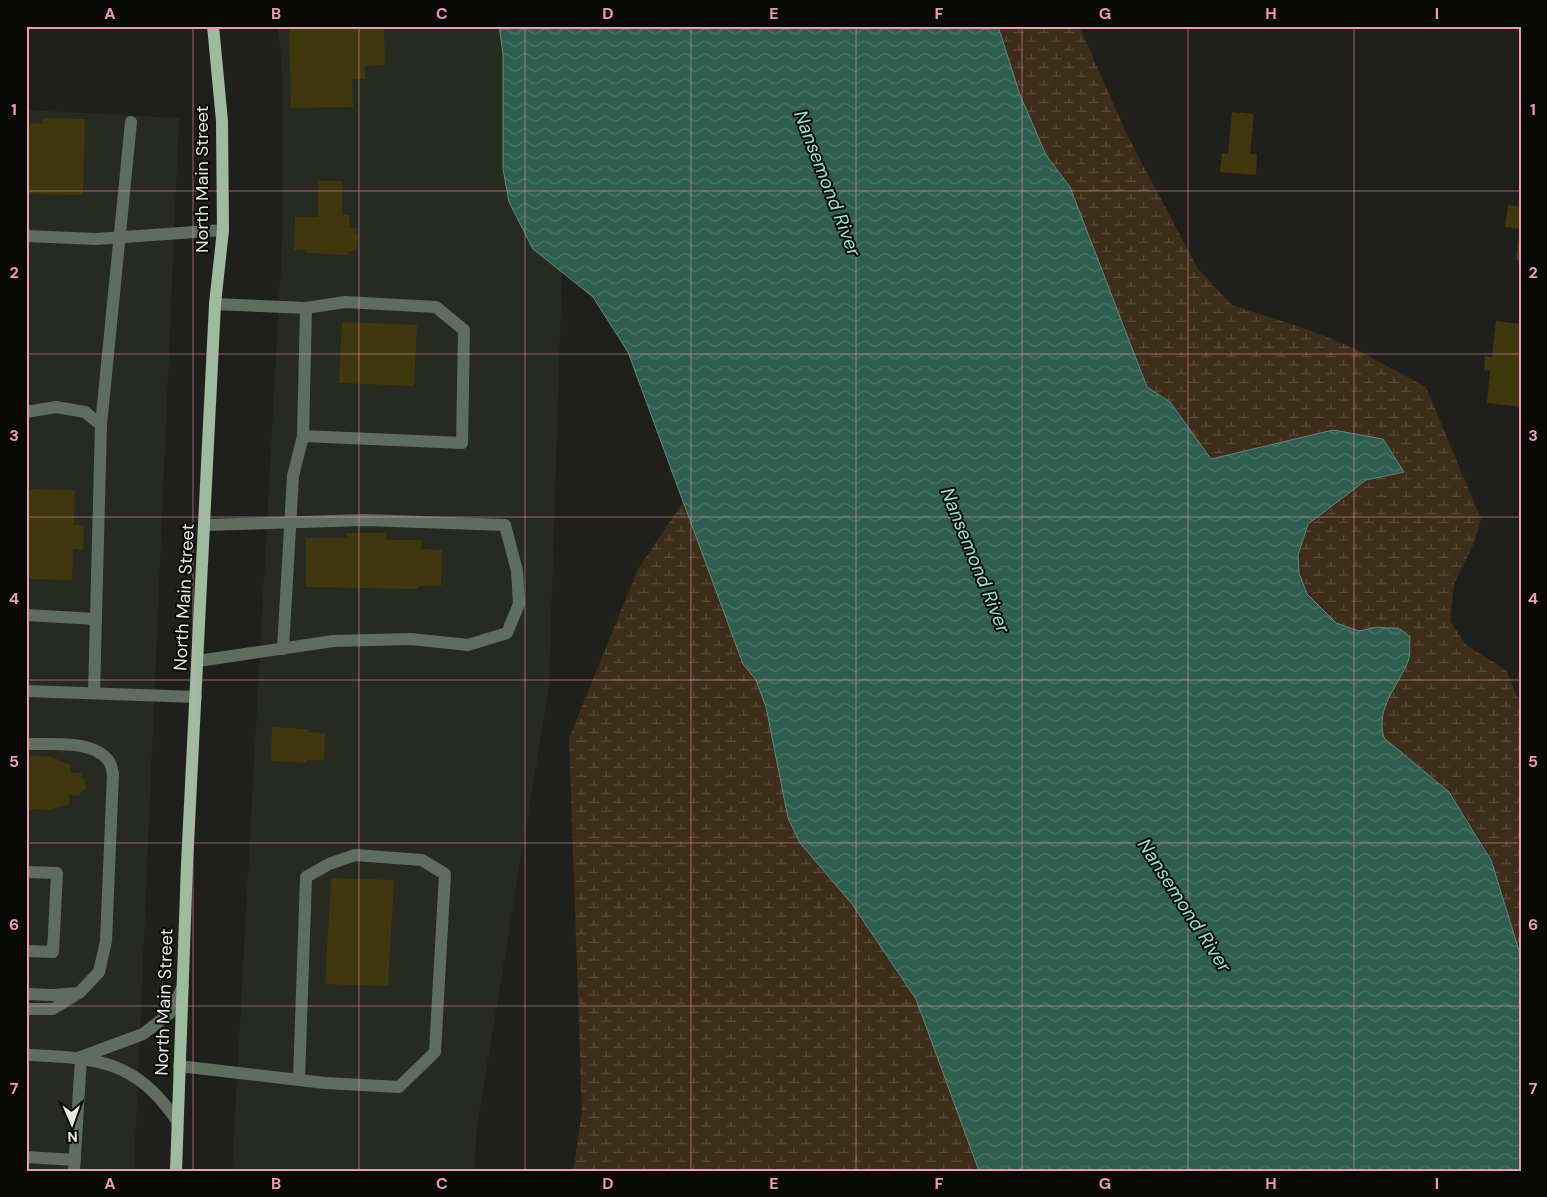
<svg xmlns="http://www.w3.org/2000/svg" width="1547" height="1197" font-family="'DM Sans',sans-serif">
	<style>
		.built { fill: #272a20 }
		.wetland { fill: url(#wetland-marsh) }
		.water { fill: url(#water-waves); stroke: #66877c }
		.building { fill: #3f370d }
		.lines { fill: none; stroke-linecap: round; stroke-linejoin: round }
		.minor { stroke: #5f6d5f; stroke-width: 12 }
		.major { stroke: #9ebba0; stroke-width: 12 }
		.grid { fill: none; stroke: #f09ab6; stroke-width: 1; stroke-opacity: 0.55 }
		.labels { text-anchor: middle; stroke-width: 4; stroke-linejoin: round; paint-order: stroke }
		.street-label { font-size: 18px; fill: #e7e8e5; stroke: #090a08 }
		.water-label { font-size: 19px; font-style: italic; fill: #94e5ca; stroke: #090a08 }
		.neatline { fill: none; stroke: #f09ab6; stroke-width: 2 }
		.grid-label { font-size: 16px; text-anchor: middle; font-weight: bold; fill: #f09ab6 }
	</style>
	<defs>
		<pattern id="wetland-marsh" width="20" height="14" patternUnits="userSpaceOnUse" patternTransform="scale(1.25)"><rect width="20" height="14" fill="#3d2d19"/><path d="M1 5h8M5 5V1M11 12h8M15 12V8" fill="none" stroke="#594b3a"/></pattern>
		<pattern id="water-waves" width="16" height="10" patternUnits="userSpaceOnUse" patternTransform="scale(1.25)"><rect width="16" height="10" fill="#2e5e4f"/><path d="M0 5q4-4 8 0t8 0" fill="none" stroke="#4c7568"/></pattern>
	</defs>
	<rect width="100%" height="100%" fill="#1f201b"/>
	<g class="built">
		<polygon points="278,26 499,26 533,249 562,272 549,688 477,1125 474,1171 232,1171 282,245 283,82"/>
		<polygon points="26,110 179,118 134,1171 26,1171"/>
	</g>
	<g class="wetland">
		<path d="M998,26H1079L1129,139L1198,269L1232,305L1309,330L1354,348L1426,387L1481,519L1473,545L1454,584L1450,621L1466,645L1506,670L1521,705V957L1491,860L1482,842L1449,792L1384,738C1376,710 1397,683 1409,659L1377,627L1359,631L1336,623L1307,594L1299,573L1298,555L1308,524L1366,480L1403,472L1334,430L1211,459L1170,402L1147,387L1070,187L1046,155L1020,95Z"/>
		<polygon points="683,502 743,664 756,680 766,707 788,818 800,843 852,904 916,999 979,1171 573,1171 582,1112 569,738 638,569"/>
	</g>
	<path class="water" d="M499,26H998L1020,95L1046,155L1070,187L1147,387L1170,402L1211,459L1333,430L1383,439L1404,472L1366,480L1308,524L1298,555L1299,573L1307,594L1336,623L1359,631L1377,627L1400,629L1410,637C1409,644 1411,654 1408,661C1398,687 1375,708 1384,738L1449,792L1491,860L1521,957V1171H979L916,999L852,904L800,843L788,818L766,707L756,680L743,664L628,352L593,297L533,249L509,202L503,169V54Z"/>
	<g class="building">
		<polygon points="384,26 385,65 365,66 365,79 352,79 353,107 291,108 289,28"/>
		<polygon points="1232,112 1254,114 1250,154 1257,154 1256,175 1220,172 1222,153 1228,154"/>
		<polygon points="43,118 85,119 83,195 26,194 26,123 43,124"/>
		<polygon points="318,181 342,181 342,215 349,215 349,228 357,228 356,234 359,233 356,251 348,251 347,255 307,253 307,250 294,250 295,217 318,217"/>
		<polygon points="1508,205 1521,207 1521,229 1505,227"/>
		<polygon points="1520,229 1521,229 1521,261 1516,260"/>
		<polygon points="1496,321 1521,324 1521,407 1487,403 1490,371 1484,370 1485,356 1492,357"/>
		<polygon points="342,322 417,325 414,386 339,383"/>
		<polygon points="26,489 75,490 74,525 84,525 83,550 73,549 72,580 26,579"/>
		<polygon points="347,533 386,533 386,540 422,540 421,549 442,550 441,586 419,586 418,589 306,587 306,538 347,538"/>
		<polygon points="272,727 308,729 308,732 325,733 324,760 307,760 307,763 271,761"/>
		<polygon points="26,755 52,757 71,765 71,773 82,773 81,777 85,780 85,790 80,793 80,796 69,795 69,804 49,810 26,809"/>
		<polygon points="331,878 394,880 388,986 325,984"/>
	</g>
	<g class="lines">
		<g class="minor">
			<polyline points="26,236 96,239 223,230"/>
			<polyline points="215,304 306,308 303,436 293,476 283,649"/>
			<polyline points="26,412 56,407 85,412 101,425 94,693"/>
			<polyline points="101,425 131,122"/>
			<polyline points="303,436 462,443 464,330 436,307 345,302 306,308"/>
			<polyline points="26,615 96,619"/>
			<polyline points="198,661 333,641 411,639 468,645 507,633 519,604 517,571 505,525 365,520 205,525"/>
			<polyline points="26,691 196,697"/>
			<path d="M26,744C50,745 91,739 108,760C111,763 112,770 113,774L106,941L99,972L79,993L53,995L26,994"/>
			<polyline points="26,872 57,873 53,952 26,951"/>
			<polyline points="26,1009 53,1009 77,994"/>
			<path d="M26,1055C96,1058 135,1059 177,1121"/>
			<polyline points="81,1057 143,1034 170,1013 183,986"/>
			<polyline points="179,1066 325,1083 399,1087 435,1052 445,874 422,860 355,855 329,864 306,877 299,1079"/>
			<polyline points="26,1157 75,1160"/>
			<polyline points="74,1171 81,1057"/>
		</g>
		<polyline class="major" points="176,1171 187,864 215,304 223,230 222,121 213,26"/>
	</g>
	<path class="grid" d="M193,26V1171M359,26V1171M525,26V1171M691,26V1171M856,26V1171M1022,26V1171M1188,26V1171M1354,26V1171M26,191H1521M26,354H1521M26,517H1521M26,680H1521M26,843H1521M26,1006H1521"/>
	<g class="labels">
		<g class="street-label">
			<text transform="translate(202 179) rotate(-90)" y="6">North Main Street</text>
			<text transform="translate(184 597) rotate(-87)" y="6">North Main Street</text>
			<text transform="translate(164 1002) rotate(-88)" y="6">North Main Street</text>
		</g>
		<g class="water-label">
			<text transform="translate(828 183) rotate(69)" y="7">Nansemond River</text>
			<text transform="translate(976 560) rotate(68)" y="7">Nansemond River</text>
			<text transform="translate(1185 905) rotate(57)" y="7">Nansemond River</text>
		</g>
	</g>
	<rect width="1547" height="1197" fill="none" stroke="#090a08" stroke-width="55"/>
	<g transform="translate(72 1124) rotate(178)" stroke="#090a08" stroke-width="4" paint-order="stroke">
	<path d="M0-4L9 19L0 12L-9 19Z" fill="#e7e8e5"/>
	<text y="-8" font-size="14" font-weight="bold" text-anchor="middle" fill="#e7e8e5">N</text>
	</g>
	<rect x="28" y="28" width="1492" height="1142" class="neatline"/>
	<g class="grid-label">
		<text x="110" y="19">A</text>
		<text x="276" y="19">B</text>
		<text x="442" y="19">C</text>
		<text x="608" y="19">D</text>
		<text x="774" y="19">E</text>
		<text x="939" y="19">F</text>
		<text x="1105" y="19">G</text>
		<text x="1271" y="19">H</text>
		<text x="1437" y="19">I</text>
		<text x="14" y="115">1</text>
		<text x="1533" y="115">1</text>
		<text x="14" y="278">2</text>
		<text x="1533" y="278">2</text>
		<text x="14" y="441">3</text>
		<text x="1533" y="441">3</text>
		<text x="14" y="604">4</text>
		<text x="1533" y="604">4</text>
		<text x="14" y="767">5</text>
		<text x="1533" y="767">5</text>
		<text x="14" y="930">6</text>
		<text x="1533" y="930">6</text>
		<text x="14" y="1094">7</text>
		<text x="1533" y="1094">7</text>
		<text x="110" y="1189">A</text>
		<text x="276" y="1189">B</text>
		<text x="442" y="1189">C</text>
		<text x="608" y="1189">D</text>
		<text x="774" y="1189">E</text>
		<text x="939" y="1189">F</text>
		<text x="1105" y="1189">G</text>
		<text x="1271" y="1189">H</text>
		<text x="1437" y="1189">I</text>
	</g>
</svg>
